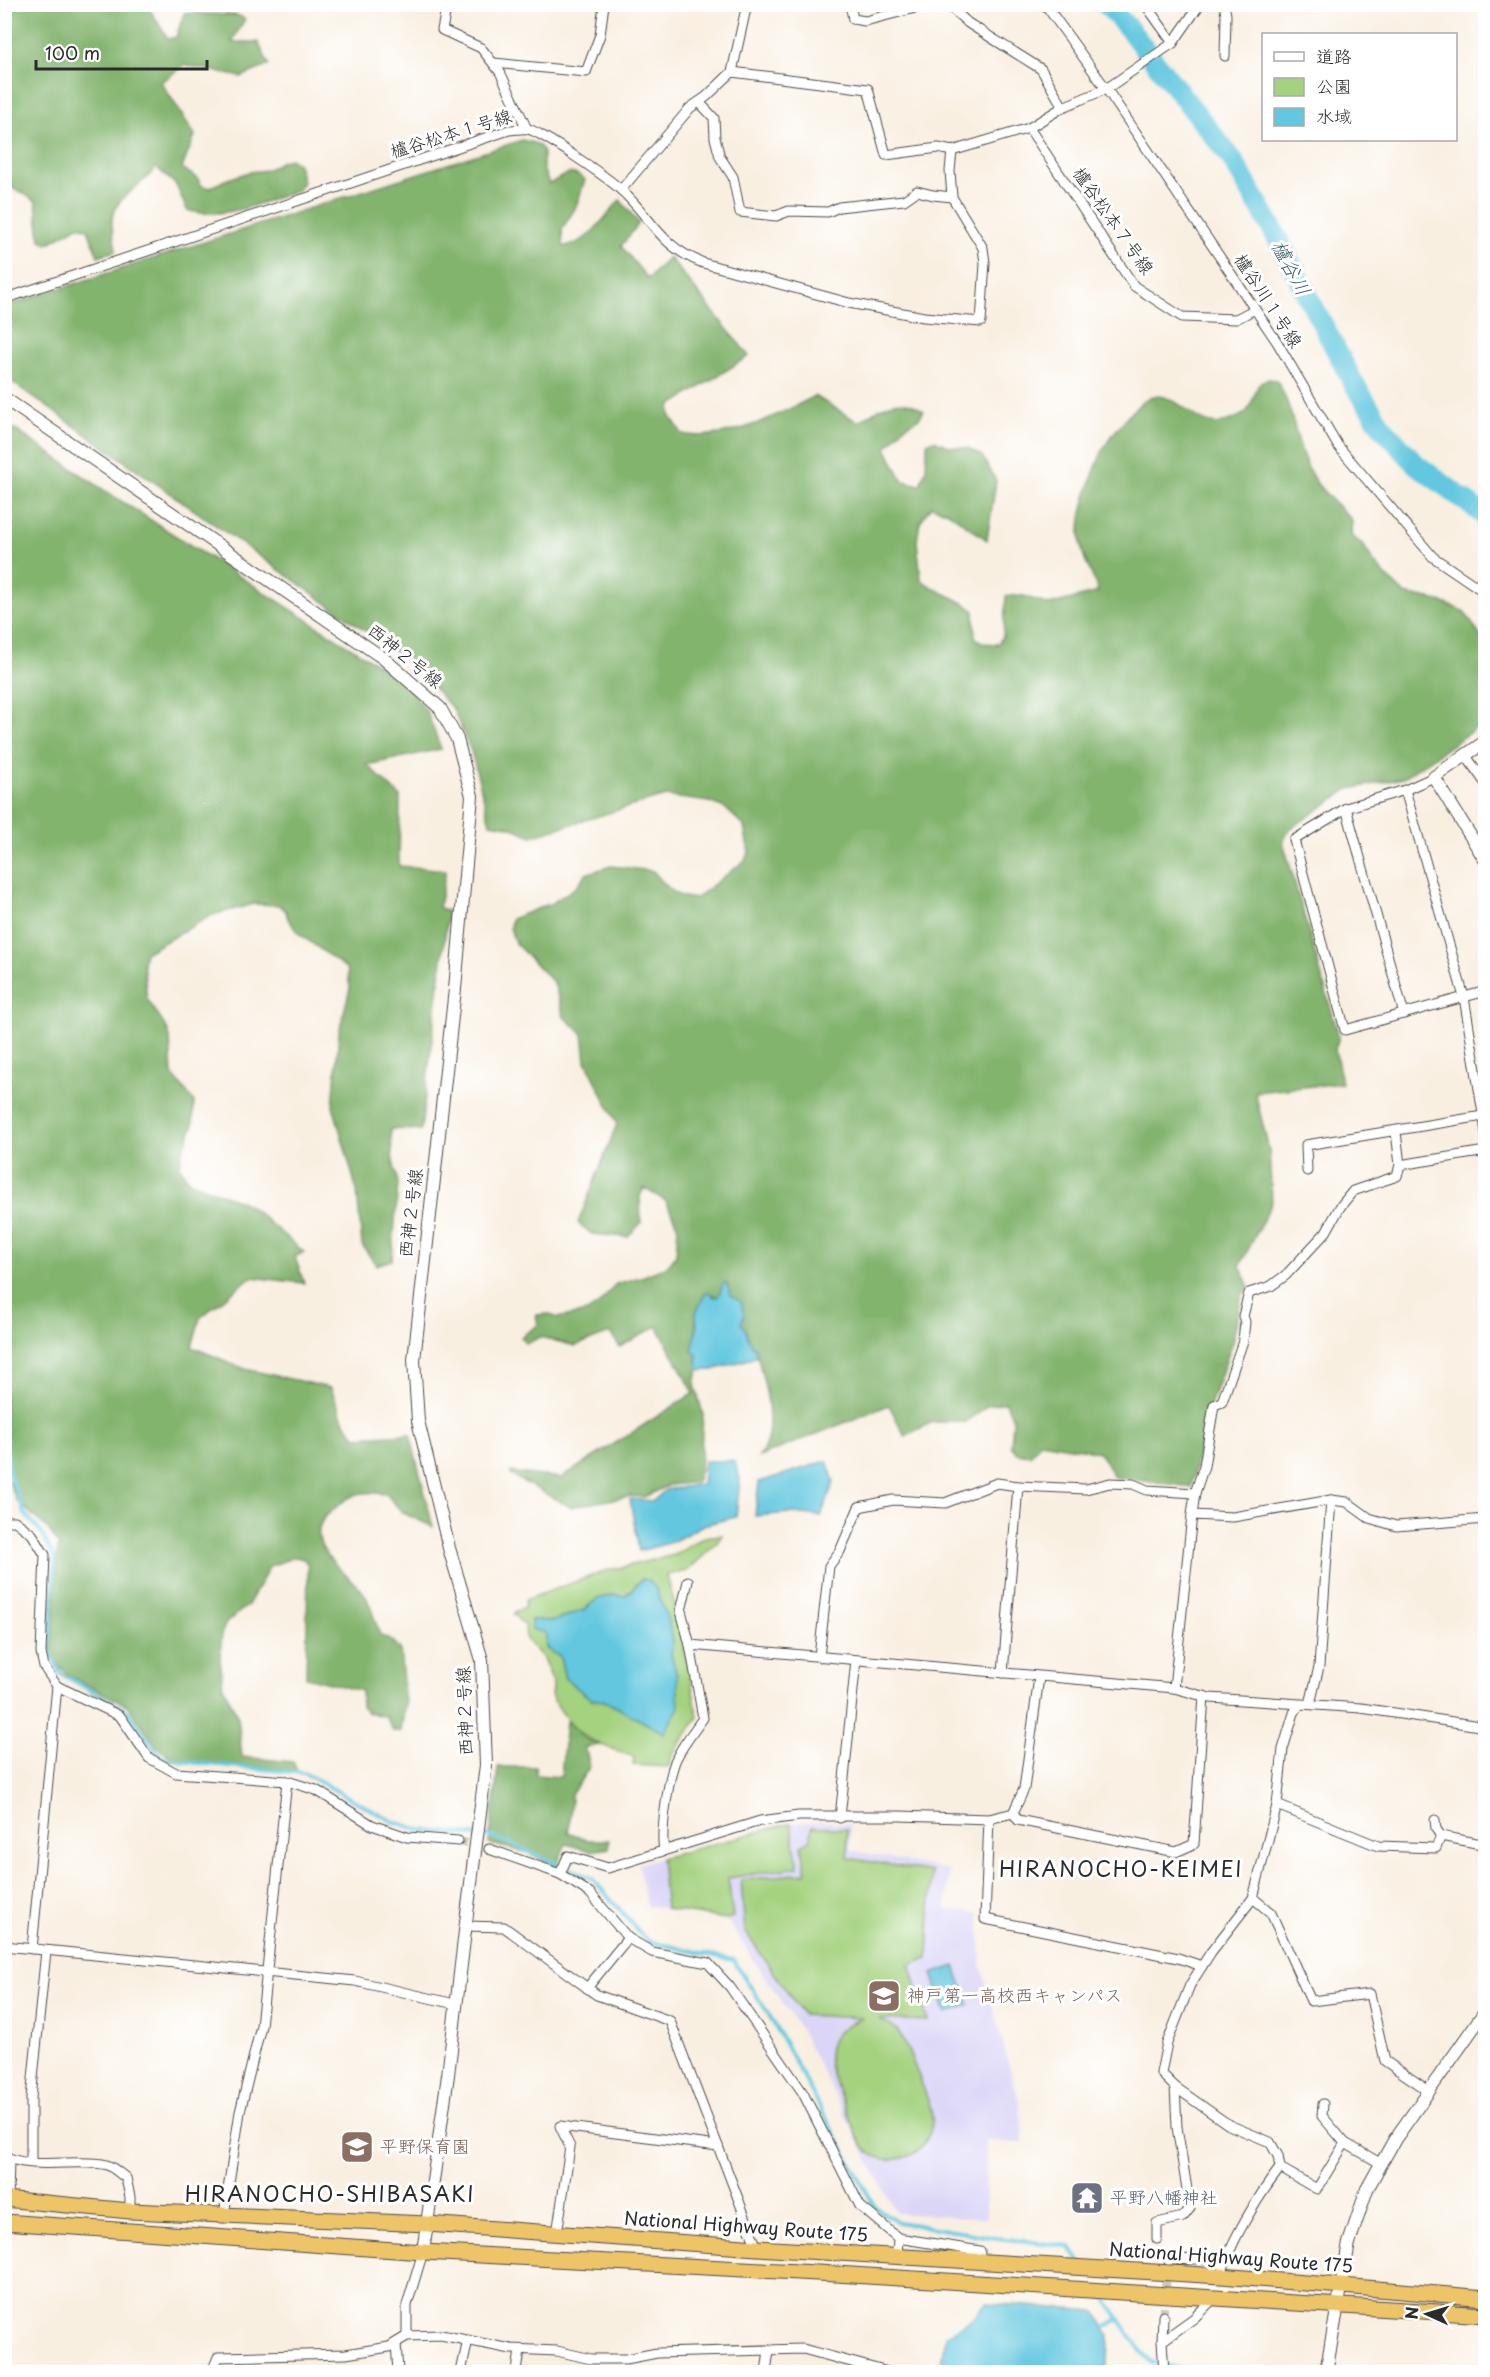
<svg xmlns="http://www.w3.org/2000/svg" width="1490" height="2377" font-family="'Playpen Sans','Klee One',sans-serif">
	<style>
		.built { fill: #dbd6f7 }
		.green { fill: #a4d27f; stroke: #687e55; stroke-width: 1.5; fill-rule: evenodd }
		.forest { fill: #83b46e; stroke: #57704c; stroke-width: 1.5 }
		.water { fill: #62c7df; stroke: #467985; stroke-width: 1.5 }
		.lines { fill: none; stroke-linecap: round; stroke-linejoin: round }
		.stream { stroke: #62c7df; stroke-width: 4 }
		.river { stroke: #62c7df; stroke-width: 21 }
		.minor-tunnel { stroke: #d0c8bd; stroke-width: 9; stroke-dasharray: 9 4.5; stroke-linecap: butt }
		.minor-casing { stroke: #4a4846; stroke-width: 11 }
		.tertiary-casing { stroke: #4a4846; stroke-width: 14 }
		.trunk-casing { stroke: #4a4846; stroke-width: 17 }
		.minor { stroke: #fff; stroke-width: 9 }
		.tertiary { stroke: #fff; stroke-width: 12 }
		.trunk { stroke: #eec469; stroke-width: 15 }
		.tertiary-bridge-casing { stroke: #4a4846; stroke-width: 14; stroke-linecap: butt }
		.tertiary-bridge { stroke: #fff; stroke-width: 12 }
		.labels { text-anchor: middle; stroke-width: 6; stroke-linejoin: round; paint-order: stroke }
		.street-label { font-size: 18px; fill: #2b2b2b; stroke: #fff }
		.education-label { font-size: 18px; fill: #785e54; stroke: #fff; text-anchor: start }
		.worship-label { font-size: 18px; fill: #5b616d; stroke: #fff; text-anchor: start }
		.water-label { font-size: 20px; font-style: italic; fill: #3e626a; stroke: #fff }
		.quarter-label { font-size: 21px; letter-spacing: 1.5px; fill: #2b2b2b; stroke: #fff }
	</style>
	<rect width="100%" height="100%" fill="#fff"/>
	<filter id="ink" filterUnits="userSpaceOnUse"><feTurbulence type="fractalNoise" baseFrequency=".0167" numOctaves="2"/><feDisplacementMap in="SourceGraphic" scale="12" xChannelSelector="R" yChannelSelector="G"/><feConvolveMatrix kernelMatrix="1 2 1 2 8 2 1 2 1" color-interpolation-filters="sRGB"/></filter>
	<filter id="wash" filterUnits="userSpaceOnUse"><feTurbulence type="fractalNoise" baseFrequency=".008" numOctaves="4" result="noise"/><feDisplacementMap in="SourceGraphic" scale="24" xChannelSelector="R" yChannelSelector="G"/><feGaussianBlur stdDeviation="1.35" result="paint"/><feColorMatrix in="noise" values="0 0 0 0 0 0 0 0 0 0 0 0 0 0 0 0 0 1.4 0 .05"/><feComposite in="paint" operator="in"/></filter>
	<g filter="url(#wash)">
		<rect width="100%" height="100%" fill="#f9efe1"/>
		<polygon class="built" points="821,1821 850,1824 850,1850 949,1870 946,1909 979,1913 981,1965 1020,2105 1024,2143 986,2141 986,2219 896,2213 799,2027 726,1919 647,1906 638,1864 791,1823"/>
		<g class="green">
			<path d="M722,1535L718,1542L687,1571L667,1575L683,1639L698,1717L673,1753L668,1767L633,1765L634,1757C588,1740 576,1739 551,1695L553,1682L543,1658L526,1639L525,1626L513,1614L525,1607V1600L605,1571L675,1555L704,1537ZM642,1579L656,1589L673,1639L671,1654L677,1676L664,1733L605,1701L591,1699L565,1678L560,1657L546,1648V1633L532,1620L554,1621L584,1610L597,1599L612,1595L625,1596Z"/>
			<polygon points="791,1823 798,1867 728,1878 733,1917 726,1919 666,1909 661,1858"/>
			<path d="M812,1826L847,1829L848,1858L932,1872L928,1958L910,1965L928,2021L879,2019C885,2022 893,2025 898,2031C904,2038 929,2100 931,2111C934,2121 931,2133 925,2142C913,2161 882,2166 865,2149C859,2143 832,2076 829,2065C828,2059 829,2052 830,2047C835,2030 848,2023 863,2018L803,2015L745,1931L741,1880L806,1873L802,1845L811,1839Z"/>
		</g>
		<g class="forest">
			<path d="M5,4L147,5L168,39L176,37L184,13L237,15L245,19L232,42H258L269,65L241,77L185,65L161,82L195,135L182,168L197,178L202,186L210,188L225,180L249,172L267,170L282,161L291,159L298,164L303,182L298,190C265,202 222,221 187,210L176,185L156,167C145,185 111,198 112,222C112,232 115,242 116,251L98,256L88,229L78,226L47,244L40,239L36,202L23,193L5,185Z"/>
			<path d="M522,140L537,144L543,150V168L549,184C563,176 572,167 585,180L576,207L562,229L563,246C586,247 605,216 620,200L639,223L621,246L648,279L669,257L749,356L670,406V415L682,434C726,443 776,416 815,396L858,422C881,408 898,392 924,411L919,418L904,427L886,448L903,481L920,485L926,469L927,443L934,440L951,447L968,448L982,456L996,481L987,540L948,512L931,506L920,522L917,541L921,579C936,594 959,596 974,611L975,637L982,643L998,644L1003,636L1006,596H1024L1049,605L1098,592C1092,569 1079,557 1080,531C1080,509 1094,469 1104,448C1111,435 1141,397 1154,396C1181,394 1199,432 1225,422C1231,420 1242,416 1246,412C1258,400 1252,374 1276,380C1296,410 1295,449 1314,479C1323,494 1340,507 1352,520L1351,535L1364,546L1373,561L1385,575L1405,594L1439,601L1464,611L1485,643V722L1403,778L1349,789L1290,829L1283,842L1339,1037L1335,1049L1342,1083L1255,1092L1269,1150L1272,1202L1240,1266L1249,1287L1242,1295L1232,1344L1209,1408L1191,1487L1114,1477L1099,1452L1041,1442L1030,1455L1017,1453L1011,1446L1013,1420L1006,1402L988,1405L966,1422H932L905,1436L889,1405L759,1457C780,1430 763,1378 755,1347H752L744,1327L740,1324L741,1309L737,1299L731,1295L726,1283L718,1297L706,1292L696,1313L695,1344L698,1370L695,1384L703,1415L700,1470L696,1482L670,1485L644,1497L631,1496L570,1507L511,1475V1472L561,1478L694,1393L657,1326L620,1347L610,1333L575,1346L540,1337L526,1344L521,1337L538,1325L536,1315L550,1314L557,1318L587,1312L599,1304L616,1284L644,1276L668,1266L676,1254L678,1227L666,1201L644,1188L640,1196L641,1223L628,1237L592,1234L578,1223L617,1124L586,1061L583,1034L564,1017L554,983L515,943L510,928L511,919L552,903L576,887L586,874L611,866L653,871C665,885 676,900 696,898L744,861L749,853L744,826L725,808L709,802L665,796L532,836L508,826L490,823L471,751L453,709L410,662L5,377V306Z"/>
			<path d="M4,422L107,492L405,682L427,712L441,749L367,765L400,796L399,866L446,870L439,907L448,912L421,1130L391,1129L392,1156L398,1183L392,1260L376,1265L362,1245L357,1191L333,1106L339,1032L350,988L347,969L298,933L288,919L286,911L279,905L254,904L212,915L145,953L143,962L147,999L167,1029L170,1038L172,1074L194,1101L193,1127L182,1152L180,1167L189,1181L247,1204L304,1252L295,1257L304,1283L251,1277L200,1318L192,1347L245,1369L331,1388L343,1420L356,1437L410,1434L433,1527L403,1513L386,1494C362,1491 354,1492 335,1508C331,1512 325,1516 322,1521C306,1547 349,1575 363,1592C371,1603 375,1622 380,1635L394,1642L400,1649L405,1704L401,1731H393L385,1716L368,1713L362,1707L361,1691L306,1677L308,1566L304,1559L295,1557L270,1566L248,1605L226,1623L222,1632L220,1659L223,1686L238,1717L242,1757L293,1762L298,1773L178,1762L158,1748L128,1706L69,1676L51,1658L58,1544L49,1530L17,1501L10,1485L4,1388Z"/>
			<polygon points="566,1721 584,1738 600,1745 585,1747 590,1766 571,1795 570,1824 568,1832 588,1840 609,1840 609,1848 591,1851 566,1844 556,1866 526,1852 489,1844 498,1767 536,1767 536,1775 561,1777"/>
		</g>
		<g class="water">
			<polygon points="723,1283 726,1283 731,1295 741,1302 744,1315 741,1324 744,1327 752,1347 755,1347 756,1357 713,1370 698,1370 697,1354 692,1351 697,1328 696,1313 706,1292 709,1292 714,1297 718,1297"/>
			<polygon points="704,1461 734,1461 740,1478 736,1517 703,1525 672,1542 639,1551 630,1499 653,1501 666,1490 702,1484"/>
			<polygon points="827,1461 834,1482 821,1516 790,1513 755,1516 759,1482"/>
			<polygon points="642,1579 649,1580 656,1589 666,1615 673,1639 671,1654 677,1676 679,1707 664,1733 605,1701 591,1699 565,1678 560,1657 546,1648 546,1633 531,1629 531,1620 554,1621 584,1610 597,1599 612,1595 625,1596"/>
			<polygon points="955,1966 969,2005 946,2013 932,1974"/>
			<polygon points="986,2303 1096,2311 1109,2337 1108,2365 1102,2372 946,2372 941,2365 945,2337 975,2316"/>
		</g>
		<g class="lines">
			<g class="stream">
				<polyline points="4,1418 9,1473 24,1513 41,1532 55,1559 49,1650 60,1673 128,1712 158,1754 167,1760 304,1773 392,1821 421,1830 494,1837 592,1878 647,1941 733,1960 768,2013 875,2207 898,2222 997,2238 1069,2246 1081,2263"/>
				<polyline points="1104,2296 1142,2353 1154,2364 1205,2372"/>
				<polyline points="1106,2327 1120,2318"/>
			</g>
			<polyline class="river" points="1106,4 1129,29 1232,159 1272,228 1354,384 1383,428 1417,465 1483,514 1486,519"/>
		</g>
	</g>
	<g filter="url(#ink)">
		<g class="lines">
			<g class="minor-tunnel">
				<polyline points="458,1841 489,1849"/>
				<polyline points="1163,2316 1167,2268"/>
			</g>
			<defs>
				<g id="minor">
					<polyline points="447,4 442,30 481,48 500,72 527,129"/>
					<polyline points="850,4 853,19 865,21 931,4"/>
					<polyline points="947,4 968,23 1041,69 1063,107"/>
					<polyline points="1045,4 1112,97 1277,342 1338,446 1433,557 1486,593"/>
					<polyline points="1145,4 1173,43"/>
					<polyline points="1224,4 1226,15 1225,56"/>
					<polyline points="494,63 586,72 600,35 604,4"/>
					<polyline points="732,72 868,89 886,155 938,148 952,151"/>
					<polyline points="732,72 745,13 749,4"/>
					<polyline points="699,102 714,118 715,138 720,157 733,177 740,212 776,216 789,211 828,212 839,207 904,200 917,191 933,195 952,197"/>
					<polyline points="1029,128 1134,286 1182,317 1236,319 1255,309"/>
					<polyline points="952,151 1029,128 1063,107 1106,89 1173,43 1200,4"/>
					<polyline points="621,190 690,108 706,97 732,72"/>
					<path d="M4,299L509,130C515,130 522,128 528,129C543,133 608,178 621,190C653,219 659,246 703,263L849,303L924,317L981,322L985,263L983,248L952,197L950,171L952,151"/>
					<polyline points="1466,756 1486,784"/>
					<polyline points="1434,777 1405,790 1346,808 1294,840 1345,1030 1486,991"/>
					<polyline points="1405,790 1464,997 1486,1132"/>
					<polyline points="1346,808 1404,1014"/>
					<polyline points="1396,1132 1400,1165 1486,1151"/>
					<polyline points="1307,1171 1306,1145 1483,1116"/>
					<polyline points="1018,1486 1086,1489 1110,1483 1133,1484 1147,1490 1195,1493 1192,1515"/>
					<polyline points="1195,1493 1204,1466 1214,1405 1222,1402 1243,1341 1245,1322 1243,1316 1249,1293 1271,1286 1286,1275 1326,1232 1340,1207 1353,1191 1397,1176 1400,1165"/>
					<polyline points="4,1521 15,1521 32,1534 45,1555 41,1653 44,1667 57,1686 120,1716 149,1758 176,1773 287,1781 316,1790 372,1825 407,1837 458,1841"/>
					<polyline points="690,1645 1174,1688 1210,1698 1361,1708 1486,1727"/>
					<polyline points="819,1657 829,1566 840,1551 859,1507 893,1500 945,1503 997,1483 1018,1486 1003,1673"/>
					<polyline points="1174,1688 1192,1515 1233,1517 1331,1500 1347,1502 1369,1518 1396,1526 1486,1519"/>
					<polyline points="1310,1704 1319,1667 1331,1500"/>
					<polyline points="1277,1805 1378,1846 1436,1848 1441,1836 1486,1845"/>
					<polyline points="1013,1813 1018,1820 1176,1852 1194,1844 1204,1696"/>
					<polyline points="840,1818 856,1660"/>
					<polyline points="989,1819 985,1919 1178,1958 1202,1966"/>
					<polyline points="1435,1820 1436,1829 1441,1836"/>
					<polyline points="489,1849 560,1874 568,1856 608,1868 760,1821 799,1816 900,1816 989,1819 1013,1813 1024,1789 1039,1677"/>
					<path d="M664,1849C660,1834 669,1772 677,1757C684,1743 695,1730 703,1718L690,1645L681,1611L688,1581"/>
					<polyline points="560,1874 590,1893 628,1938 652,1952 708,1963 730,1987 803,2093 860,2206 898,2238 897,2257"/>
					<polyline points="1253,1898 1271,1913 1311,2001 1370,1994 1385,2061 1429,2091"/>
					<polyline points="465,1926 504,1927 597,1995 670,2021 757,2248"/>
					<polyline points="4,1946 355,1981 455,2004"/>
					<polyline points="32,1949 57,1686"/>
					<polyline points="587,1988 628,1938"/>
					<polyline points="1175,2087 1229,2125 1270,2142 1278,2156 1280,2168"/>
					<polyline points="1323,2104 1322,2116 1345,2143 1380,2163"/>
					<path d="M4,2155C26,2171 80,2158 107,2165C113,2167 120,2174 126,2178L130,2197V2211"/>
					<polyline points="31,2162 31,2098 46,1951"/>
					<polyline points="8,2200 9,2159"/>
					<polyline points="224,2215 240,2112 261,2026 287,1781"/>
					<polyline points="557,2234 570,2147 560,2126 718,2146"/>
					<polyline points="898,2238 980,2251 979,2262"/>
					<polyline points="1157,2239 1157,2223 1183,2217 1190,2208 1177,2127 1175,2087 1161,2073 1167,2043 1190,1985 1211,1952 1253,1898 1277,1805 1283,1749 1294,1713 1299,1705"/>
					<polyline points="1168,2260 1225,2258"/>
					<path d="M1221,2276C1229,2243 1259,2195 1280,2168L1317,2189L1345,2143"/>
					<polyline points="407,2336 407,2305 423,2252"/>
					<polyline points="1162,2341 1163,2316"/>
					<polyline points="396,2343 398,2372"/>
					<polyline points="208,2372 213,2369 218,2357 346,2354 389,2347 407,2336 441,2335 511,2349 557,2351 591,2359 626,2359 657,2353 803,2349 888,2372"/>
					<polyline points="461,2372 468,2340"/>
					<polyline points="517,2372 520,2350"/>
					<polyline points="766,2372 769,2350"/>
					<polyline points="1164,2372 1162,2341 1194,2318 1213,2299"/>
				</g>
				<g id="tertiary">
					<polyline points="4,398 383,658 440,708 457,739 472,796 455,989 414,1360 418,1421 449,1548 482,1660 486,1765 482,1797"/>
					<polyline points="1486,741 1434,777 1486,861"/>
					<polyline points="423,2252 448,2075 467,1914"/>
					<polyline points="1326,2372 1349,2243 1367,2189 1395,2139 1486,2010"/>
				</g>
				<g id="trunk">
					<polyline points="4,2199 130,2211 427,2224 757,2248 1221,2276 1486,2298"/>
					<polyline points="4,2222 423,2252 836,2274 1486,2315"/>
				</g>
			</defs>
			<use href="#minor" class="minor-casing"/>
			<use href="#tertiary" class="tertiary-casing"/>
			<use href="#trunk" class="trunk-casing"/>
			<use href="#minor" class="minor"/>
			<use href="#tertiary" class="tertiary"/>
			<use href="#trunk" class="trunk"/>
			<defs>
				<polyline id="tertiary-bridge" points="467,1914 482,1797"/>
			</defs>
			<use href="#tertiary-bridge" class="tertiary-bridge-casing"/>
			<use href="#tertiary-bridge" class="tertiary-bridge"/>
		</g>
	</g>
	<defs>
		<symbol id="school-square" viewBox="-11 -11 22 22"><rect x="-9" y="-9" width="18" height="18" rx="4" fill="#8d6e63" stroke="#fff"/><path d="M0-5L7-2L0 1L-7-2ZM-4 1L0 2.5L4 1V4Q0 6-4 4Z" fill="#fff"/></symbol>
		<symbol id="temple-square" viewBox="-11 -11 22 22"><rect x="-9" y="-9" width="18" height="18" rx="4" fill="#6b7280" stroke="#fff"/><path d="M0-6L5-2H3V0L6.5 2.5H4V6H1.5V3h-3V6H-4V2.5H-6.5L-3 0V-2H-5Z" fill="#fff"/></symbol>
	</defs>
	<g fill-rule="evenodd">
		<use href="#school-square" x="865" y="1977" width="38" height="38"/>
		<use href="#school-square" x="338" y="2128" width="38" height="38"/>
		<use href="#temple-square" x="1068" y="2179" width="38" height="38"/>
	</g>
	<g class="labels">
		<g class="street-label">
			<text transform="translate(451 134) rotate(-17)" y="6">櫨谷松本１号線</text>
			<text transform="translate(1113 221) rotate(55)" y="6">櫨谷松本７号線</text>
			<text transform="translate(1268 301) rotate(57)" y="6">櫨谷川１号線</text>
			<text transform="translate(405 656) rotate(39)" y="6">西神２号線</text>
			<text transform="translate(411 1213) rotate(-83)" y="6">西神２号線</text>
			<text transform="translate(465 1711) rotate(-92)" y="6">西神２号線</text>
			<text transform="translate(746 2227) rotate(4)" y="6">National Highway Route 175</text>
			<text transform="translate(1231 2258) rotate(4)" y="6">National Highway Route 175</text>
		</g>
		<g class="education-label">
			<text x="907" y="2002">神戸第一高校西キャンパス</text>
			<text x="380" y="2153">平野保育園</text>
		</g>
		<g class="worship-label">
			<text x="1110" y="2204">平野八幡神社</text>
		</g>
		<g class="water-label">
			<text transform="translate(1291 268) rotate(62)" y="7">櫨谷川</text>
		</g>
		<g class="quarter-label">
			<text x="1121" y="1877">HIRANOCHO-KEIMEI</text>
			<text x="330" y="2202">HIRANOCHO-SHIBASAKI</text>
		</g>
	</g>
	<rect width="1490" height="2377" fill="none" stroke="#fff" stroke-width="24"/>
	<rect x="1262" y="33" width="195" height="108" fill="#ffffff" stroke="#aaaaaa" stroke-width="1.5"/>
	<rect x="1274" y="52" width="30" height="9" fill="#ffffff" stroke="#aaaaaa" stroke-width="1.5"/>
	<text x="1316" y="63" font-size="18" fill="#2b2b2b">道路</text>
	<rect x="1274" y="78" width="30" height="18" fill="#a4d27f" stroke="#aaaaaa" stroke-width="1.5"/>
	<text x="1316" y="93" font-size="18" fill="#2b2b2b">公園</text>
	<rect x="1274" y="108" width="30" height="18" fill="#62c7df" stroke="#aaaaaa" stroke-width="1.5"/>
	<text x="1316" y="123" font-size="18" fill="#2b2b2b">水域</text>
	<g transform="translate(1427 2314) rotate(274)" stroke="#ffffff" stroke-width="4.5" paint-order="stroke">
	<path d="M0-4.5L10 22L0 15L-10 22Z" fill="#2b2b2b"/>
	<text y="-9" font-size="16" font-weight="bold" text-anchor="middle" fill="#2b2b2b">N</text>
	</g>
	<path d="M36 60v9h171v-9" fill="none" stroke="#2b2b2b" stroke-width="3"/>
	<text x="45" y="60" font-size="18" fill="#2b2b2b" stroke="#ffffff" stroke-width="4.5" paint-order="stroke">100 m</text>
</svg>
